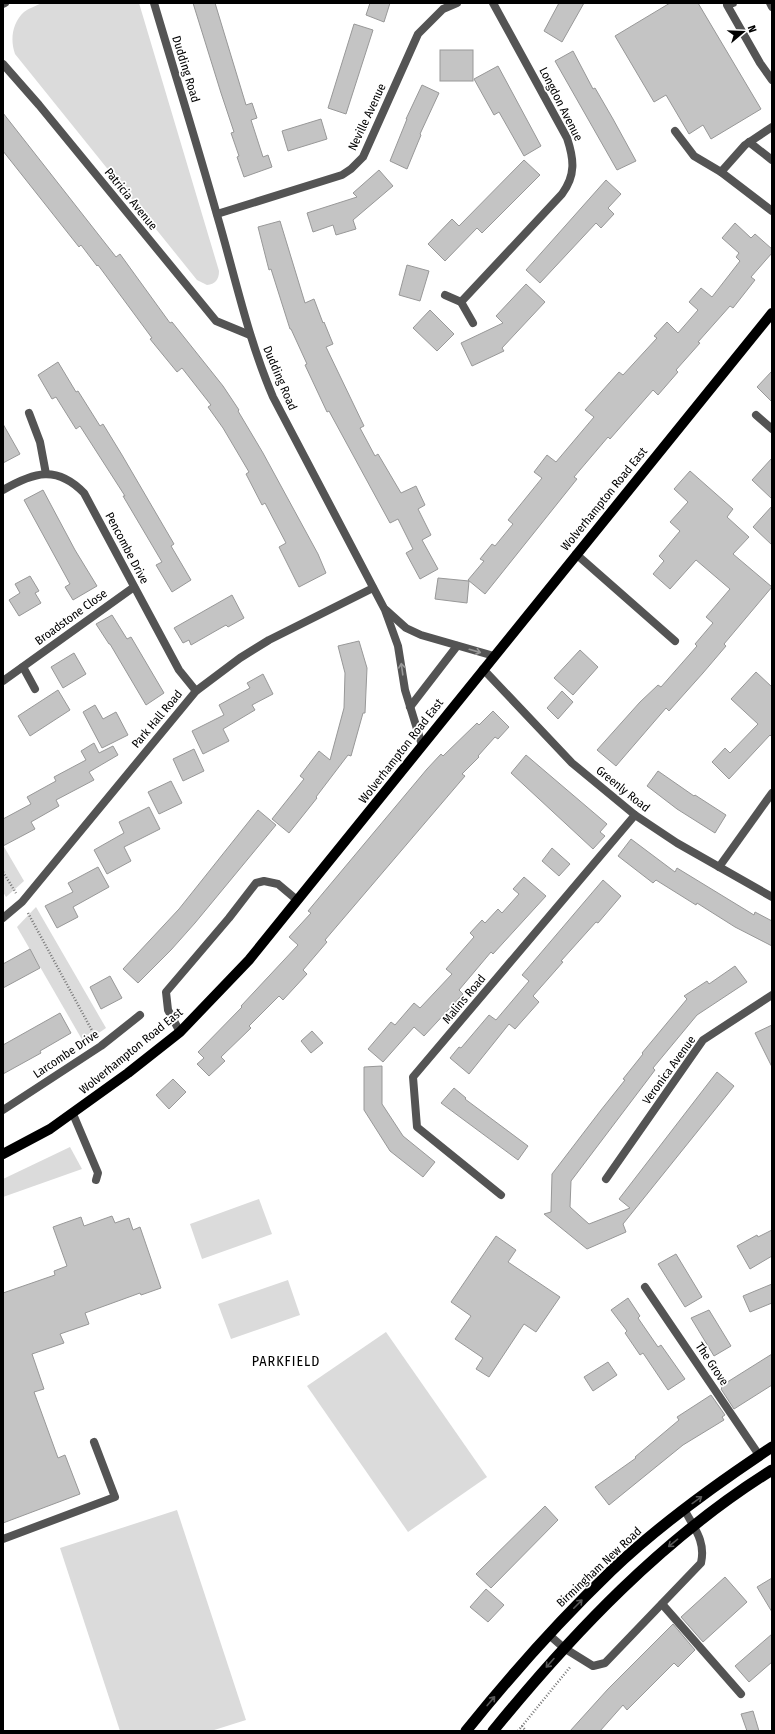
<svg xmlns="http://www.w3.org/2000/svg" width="775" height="1734" font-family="'Fira Sans Condensed',sans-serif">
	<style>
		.green { fill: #dbdbdb }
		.building { fill: #c4c4c4; stroke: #989898 }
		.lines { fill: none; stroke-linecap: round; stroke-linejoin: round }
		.path { stroke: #767676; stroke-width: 2.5; stroke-dasharray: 1 2; stroke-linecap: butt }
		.service { stroke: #545454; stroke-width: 8 }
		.minor { stroke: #545454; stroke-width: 8 }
		.primary { stroke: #000; stroke-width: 10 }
		.trunk { stroke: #000; stroke-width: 11 }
		.oneway { stroke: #989898 }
		.oneway2 { stroke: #595959 }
		.labels { text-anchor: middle; stroke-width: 3.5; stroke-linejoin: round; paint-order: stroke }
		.street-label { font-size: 12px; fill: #000; stroke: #fff }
		.quarter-label { font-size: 14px; letter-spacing: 1px; fill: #000; stroke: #fff }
	</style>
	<rect width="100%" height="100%" fill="#fff"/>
	<g class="green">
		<path d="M42,3H139L219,271C219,280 215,284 207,285L197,280L15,54C10,40 12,23 24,12C29,8 36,6 42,3Z"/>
		<polygon points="3,845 24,881 6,897 3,892"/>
		<polygon points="36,907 106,1028 84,1043 17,927"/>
		<polygon points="70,1147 82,1169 3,1197 3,1179"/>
		<polygon points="259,1199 272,1234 202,1259 190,1224"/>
		<polygon points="288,1280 300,1315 231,1339 218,1304"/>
		<polygon points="386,1332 487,1477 408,1532 307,1386"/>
		<polygon points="177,1510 246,1720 211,1731 120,1731 60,1548"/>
	</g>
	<g class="building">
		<polygon points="193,3 215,3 246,105 252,103 257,118 251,120 263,157 268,155 272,167 244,177 237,157 239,156 231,133 234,132 221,93"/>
		<polygon points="370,3 390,3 384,22 366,15"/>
		<polygon points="559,3 584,3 562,42 544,31"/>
		<polygon points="670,3 698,3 761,109 711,139 703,125 689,134 666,95 654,102 615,36"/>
		<polygon points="354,24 373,30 346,114 328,108"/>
		<rect x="440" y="50" width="33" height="31"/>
		<polygon points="573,51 593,89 595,88 613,119 636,161 617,170 555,61"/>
		<polygon points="498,66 541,146 524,156 499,112 494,115 474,79"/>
		<polygon points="422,85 439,93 420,134 421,135 407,169 390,161 407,119 406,119"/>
		<polygon points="3,113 116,257 120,254 170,323 172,322 223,386 239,410 238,411 263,453 318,554 326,573 299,587 279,547 286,543 265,503 262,505 246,474 249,472 223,428 208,407 211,405 182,368 177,372 150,339 152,338 98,265 97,266 81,245 79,247 3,151"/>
		<polygon points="321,119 327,139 288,151 282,131"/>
		<polygon points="524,160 540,175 482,233 477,228 445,261 428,244 452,219 459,226"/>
		<polygon points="379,170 393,186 353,220 356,229 336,235 333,225 313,232 307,213 357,197 353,193"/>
		<polygon points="606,180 621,194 608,208 614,214 601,228 596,223 540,283 526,270"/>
		<polygon points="280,221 305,303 314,299 323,323 324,322 333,344 326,347 364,426 360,428 375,456 378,454 401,493 416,486 425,505 418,509 431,535 422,540 438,569 420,579 406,553 413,549 398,519 390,523 329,411 327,412 305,365 307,364 291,329 290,329 271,269 269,270 258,227"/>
		<polygon points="735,223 751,238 755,234 772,249 772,253 751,277 755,280 733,308 730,306 698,342 700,343 676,370 678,372 658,395 653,390 610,439 608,437 574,477 577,479 485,594 468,580 484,561 480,559 492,544 495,546 513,524 508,520 542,478 534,472 547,455 556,462 594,417 585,410 619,372 623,375 657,338 654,336 667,322 678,333 698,310 689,302 701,288 712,297 740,261 736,257 739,253 722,238"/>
		<polygon points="407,265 429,271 420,301 399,295"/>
		<polygon points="526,284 545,302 502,348 504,351 472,366 461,343 503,323 496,316"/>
		<polygon points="430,310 454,334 437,351 413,328"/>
		<polygon points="58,362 76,392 78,391 100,426 103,424 122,455 174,544 171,546 191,580 172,592 156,565 162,562 123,496 125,496 80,426 76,429 56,397 52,399 38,375"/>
		<polygon points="772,371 772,402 757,387"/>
		<polygon points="3,424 20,454 3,463"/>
		<polygon points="772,458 772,499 752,480"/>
		<polygon points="690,471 733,509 727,517 749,537 733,554 772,587 724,644 726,646 703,673 669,711 666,708 616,766 597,750 640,702 658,685 661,687 697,646 695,644 713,623 706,617 730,589 696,560 670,589 653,574 664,561 659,556 680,531 670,522 688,502 674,489"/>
		<polygon points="43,490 75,550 97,586 73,600 65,587 70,584 24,500"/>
		<polygon points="772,506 772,545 753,527"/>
		<polygon points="30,576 39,591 35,593 41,603 19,616 9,600 20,593 15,584"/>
		<polygon points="438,578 469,581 467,603 435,599"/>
		<polygon points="232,595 244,618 228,627 226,625 191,645 189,640 183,643 174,628"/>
		<polygon points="112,615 127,639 131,637 164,693 146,705 110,644 109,644 96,624"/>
		<polygon points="359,641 367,668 365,713 363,713 351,756 348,755 316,797 317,798 289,833 272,819 304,779 300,776 319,751 330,760 344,708 345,673 338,646"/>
		<polygon points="580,650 598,667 573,695 554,678"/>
		<polygon points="74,653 86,674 63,688 51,667"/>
		<polygon points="756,672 772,687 772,737 770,735 729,779 712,762 725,748 730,753 758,724 731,699"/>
		<polygon points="263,674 273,694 252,705 255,710 223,729 229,741 203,754 192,731 224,715 219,705 250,688 247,683"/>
		<polygon points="58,690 70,710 30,736 18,716"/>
		<polygon points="562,691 573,702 558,719 547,708"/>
		<polygon points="95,705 103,719 116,712 128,735 102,748 83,712"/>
		<polygon points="493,711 509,727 498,739 495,737 478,756 479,757 462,774 465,776 325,940 327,942 303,970 307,974 283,1000 279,996 249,1026 251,1028 221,1057 225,1061 209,1076 197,1064 204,1058 198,1052 242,1007 241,1006 298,945 289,937 311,913 308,911 427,769 441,754 443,756 477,723 479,725"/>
		<polygon points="94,743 99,753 113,746 118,755 89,772 94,780 56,800 59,806 31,822 35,829 3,846 3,819 31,804 27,797 56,781 54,777 86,760 81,751"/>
		<polygon points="194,749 204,771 183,781 173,759"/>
		<polygon points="526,755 607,824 600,832 605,836 593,849 511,773"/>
		<polygon points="658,771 694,796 695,795 726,815 715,833 677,809 647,786"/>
		<polygon points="171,781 182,803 159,814 148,792"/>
		<polygon points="149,807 160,829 124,847 131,861 107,874 94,850 124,833 119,822"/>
		<polygon points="258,810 276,825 195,923 171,950 138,983 123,969 179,909"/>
		<polygon points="631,839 675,872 677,868 754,915 755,912 772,921 772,946 735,927 697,903 696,905 656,880 653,883 618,856"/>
		<polygon points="552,848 570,864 559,876 542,861"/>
		<polygon points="98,867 109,887 73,907 78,917 57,928 45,906 73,892 68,883"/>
		<polygon points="524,877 546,896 493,954 491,952 459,990 463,994 424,1036 414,1027 383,1062 368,1049 391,1022 395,1025 414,1003 420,1008 452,974 446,969 474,937 470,933 482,920 485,923 498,909 502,913 519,894 513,889"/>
		<polygon points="603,880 621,896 598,923 596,922 561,961 563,962 533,996 539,1002 515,1029 509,1024 469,1074 450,1058 459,1047 461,1048 489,1015 496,1020 529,981 522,975"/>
		<polygon points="30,949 40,968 3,988 3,964"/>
		<polygon points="735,966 747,982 697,1015 653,1068 655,1070 571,1181 570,1207 589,1224 630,1208 619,1199 717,1072 734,1086 623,1224 626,1232 587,1249 544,1214 551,1212 552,1174 601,1110 625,1080 623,1079 643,1054 642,1053 687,999 684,996 707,981 709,984"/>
		<polygon points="110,976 122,998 101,1009 90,987"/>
		<polygon points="60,1013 71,1033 40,1051 41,1053 3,1074 3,1045"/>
		<polygon points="772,1025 772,1067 755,1033"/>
		<polygon points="312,1031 323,1043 311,1053 301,1041"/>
		<polygon points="382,1066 382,1104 403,1136 435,1162 423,1177 390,1151 364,1110 364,1067"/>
		<polygon points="173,1079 186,1092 169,1109 156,1095"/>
		<polygon points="454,1088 466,1098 465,1099 528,1146 518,1160 441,1103"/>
		<polygon points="112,1216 115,1223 129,1218 133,1230 140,1227 161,1288 141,1295 140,1293 85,1313 89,1324 60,1334 64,1343 32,1354 44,1389 34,1392 58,1458 65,1455 80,1494 3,1523 3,1293 55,1275 54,1271 67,1266 53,1227 81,1217 84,1226"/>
		<polygon points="772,1230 772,1256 750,1269 737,1246 757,1235 758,1237"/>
		<polygon points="496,1236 516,1250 508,1262 560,1297 536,1332 524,1324 489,1377 476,1369 483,1358 455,1339 471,1316 451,1302"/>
		<polygon points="676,1254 702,1297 685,1307 658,1264"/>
		<polygon points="772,1284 772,1303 750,1312 743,1296"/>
		<polygon points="628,1298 640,1316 638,1318 658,1347 661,1345 685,1379 668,1390 643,1353 640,1355 625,1333 627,1331 611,1310"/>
		<polygon points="709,1310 731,1346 714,1356 691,1318"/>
		<polygon points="772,1354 772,1385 734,1409 721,1389 722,1388 721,1386"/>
		<polygon points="608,1362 617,1375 593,1391 584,1377"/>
		<polygon points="711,1395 725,1415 722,1417 724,1420 683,1445 609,1505 595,1487 636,1458 635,1457 679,1420 677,1417"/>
		<polygon points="545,1506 558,1520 491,1588 476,1574"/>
		<polygon points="725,1577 747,1602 703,1642 681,1617"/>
		<polygon points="772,1578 772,1612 757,1587"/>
		<polygon points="486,1589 504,1605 488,1622 470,1607"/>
		<polygon points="673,1624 695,1650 678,1667 674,1663 627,1710 623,1705 600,1731 570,1731 608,1689"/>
		<polygon points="772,1634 772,1662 749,1682 735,1666"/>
		<polygon points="753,1711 759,1731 747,1731 741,1714"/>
	</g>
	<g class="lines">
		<g class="path">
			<polyline points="3,872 16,893"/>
			<polyline points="28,913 95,1036"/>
			<polyline points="522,1726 526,1731"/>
			<polyline points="518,1731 571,1666"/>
		</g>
		<g class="service">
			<polyline points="733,3 727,5 760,63 772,80"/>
			<polyline points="770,3 772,7"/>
			<polyline points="675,131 694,156 721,172 772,211"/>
			<polyline points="749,142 772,160"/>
			<polyline points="721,172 745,145 772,127"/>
			<polyline points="756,415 772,429"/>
			<polyline points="576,554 675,641"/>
			<polyline points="410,707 457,646"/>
			<polyline points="73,1114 98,1173 96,1180"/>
			<polyline points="3,1539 115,1497 94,1442"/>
			<polyline points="662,1604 741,1694"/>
			<path d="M548,1634L564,1648L593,1666L605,1663L701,1563C706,1541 694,1528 684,1509"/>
		</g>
		<g class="minor">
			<path d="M154,3C175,74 197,144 217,215C235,276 248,339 273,397L385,610L398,646L405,690L422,745"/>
			<polyline points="3,4 5,3"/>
			<polyline points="3,64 39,105 216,321 250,335"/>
			<polyline points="217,214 342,175 351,169 363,157 418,34 443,9 457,3"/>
			<polyline points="445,295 461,302 473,323"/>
			<path d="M461,302L562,194C576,175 574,159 567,138L493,3"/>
			<polyline points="29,413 40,442 46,474"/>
			<path d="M3,490C34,472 57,465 84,493L179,670L196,691"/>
			<polyline points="386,610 406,628 421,635 494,656"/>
			<polyline points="23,667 35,689"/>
			<polyline points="483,669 572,763 635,815 677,843 772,897"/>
			<polyline points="3,681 134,587"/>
			<polyline points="719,867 772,793"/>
			<polyline points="3,918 22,902 196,691 240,658 269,640 373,588"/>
			<polyline points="180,1032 168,1010 166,992 229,918 256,883 264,881 278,884 297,900"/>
			<polyline points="3,1110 101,1046 140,1015"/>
			<polyline points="606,1179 703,1040 772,995"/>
			<polyline points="501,1195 417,1127 413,1077 635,815"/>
			<polyline points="645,1287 759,1455"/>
		</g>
		<polyline class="primary" points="3,1154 50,1129 128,1073 180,1032 249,960 772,313"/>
		<g class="trunk">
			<path d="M466,1731C511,1675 559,1621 611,1571C660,1524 716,1484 772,1447"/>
			<path d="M493,1731C573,1633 663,1538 772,1470"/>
		</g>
	</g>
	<defs><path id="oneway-shaft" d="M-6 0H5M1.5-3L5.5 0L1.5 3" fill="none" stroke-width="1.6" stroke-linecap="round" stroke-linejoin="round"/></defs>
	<g class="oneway">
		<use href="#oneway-shaft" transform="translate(475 651) rotate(16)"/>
		<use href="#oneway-shaft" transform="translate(402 669) rotate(-98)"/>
	</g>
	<g class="oneway2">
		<use href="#oneway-shaft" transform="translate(697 1500) rotate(-36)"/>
		<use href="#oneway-shaft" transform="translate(673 1543) rotate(141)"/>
		<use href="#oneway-shaft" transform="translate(578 1604) rotate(-45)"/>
		<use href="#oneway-shaft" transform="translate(550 1663) rotate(132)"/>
		<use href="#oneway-shaft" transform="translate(491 1701) rotate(-50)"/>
	</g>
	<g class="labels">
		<g class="street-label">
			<text transform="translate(186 69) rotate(73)" y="4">Dudding Road</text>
			<text transform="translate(561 104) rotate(63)" y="4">Longdon Avenue</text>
			<text transform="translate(367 117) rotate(-65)" y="4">Neville Avenue</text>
			<text transform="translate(131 199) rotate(51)" y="4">Patricia Avenue</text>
			<text transform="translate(280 378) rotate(67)" y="4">Dudding Road</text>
			<text transform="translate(604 499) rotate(-51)" y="4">Wolverhampton Road East</text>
			<text transform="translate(127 548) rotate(62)" y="4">Pencombe Drive</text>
			<text transform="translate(71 617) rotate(-36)" y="4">Broadstone Close</text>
			<text transform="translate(157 719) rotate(-50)" y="4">Park Hall Road</text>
			<text transform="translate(401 751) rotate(-52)" y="4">Wolverhampton Road East</text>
			<text transform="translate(623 789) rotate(39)" y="4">Greenly Road</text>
			<text transform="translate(464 999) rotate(-50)" y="4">Malins Road</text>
			<text transform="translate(131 1051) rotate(-39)" y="4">Wolverhampton Road East</text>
			<text transform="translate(66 1054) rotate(-34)" y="4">Larcombe Drive</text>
			<text transform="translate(669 1070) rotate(-54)" y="4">Veronica Avenue</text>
			<text transform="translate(712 1364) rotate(56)" y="4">The Grove</text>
			<text transform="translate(599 1567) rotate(-43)" y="4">Birmingham New Road</text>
		</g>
		<g class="quarter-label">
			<text x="286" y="1366">PARKFIELD</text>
		</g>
	</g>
	<rect width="775" height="1734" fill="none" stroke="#000000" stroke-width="8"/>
	<g transform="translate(743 32) rotate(71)" stroke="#ffffff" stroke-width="3" paint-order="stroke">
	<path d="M0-3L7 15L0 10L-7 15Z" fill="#000000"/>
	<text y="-6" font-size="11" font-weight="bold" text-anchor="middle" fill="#000000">N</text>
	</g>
</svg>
